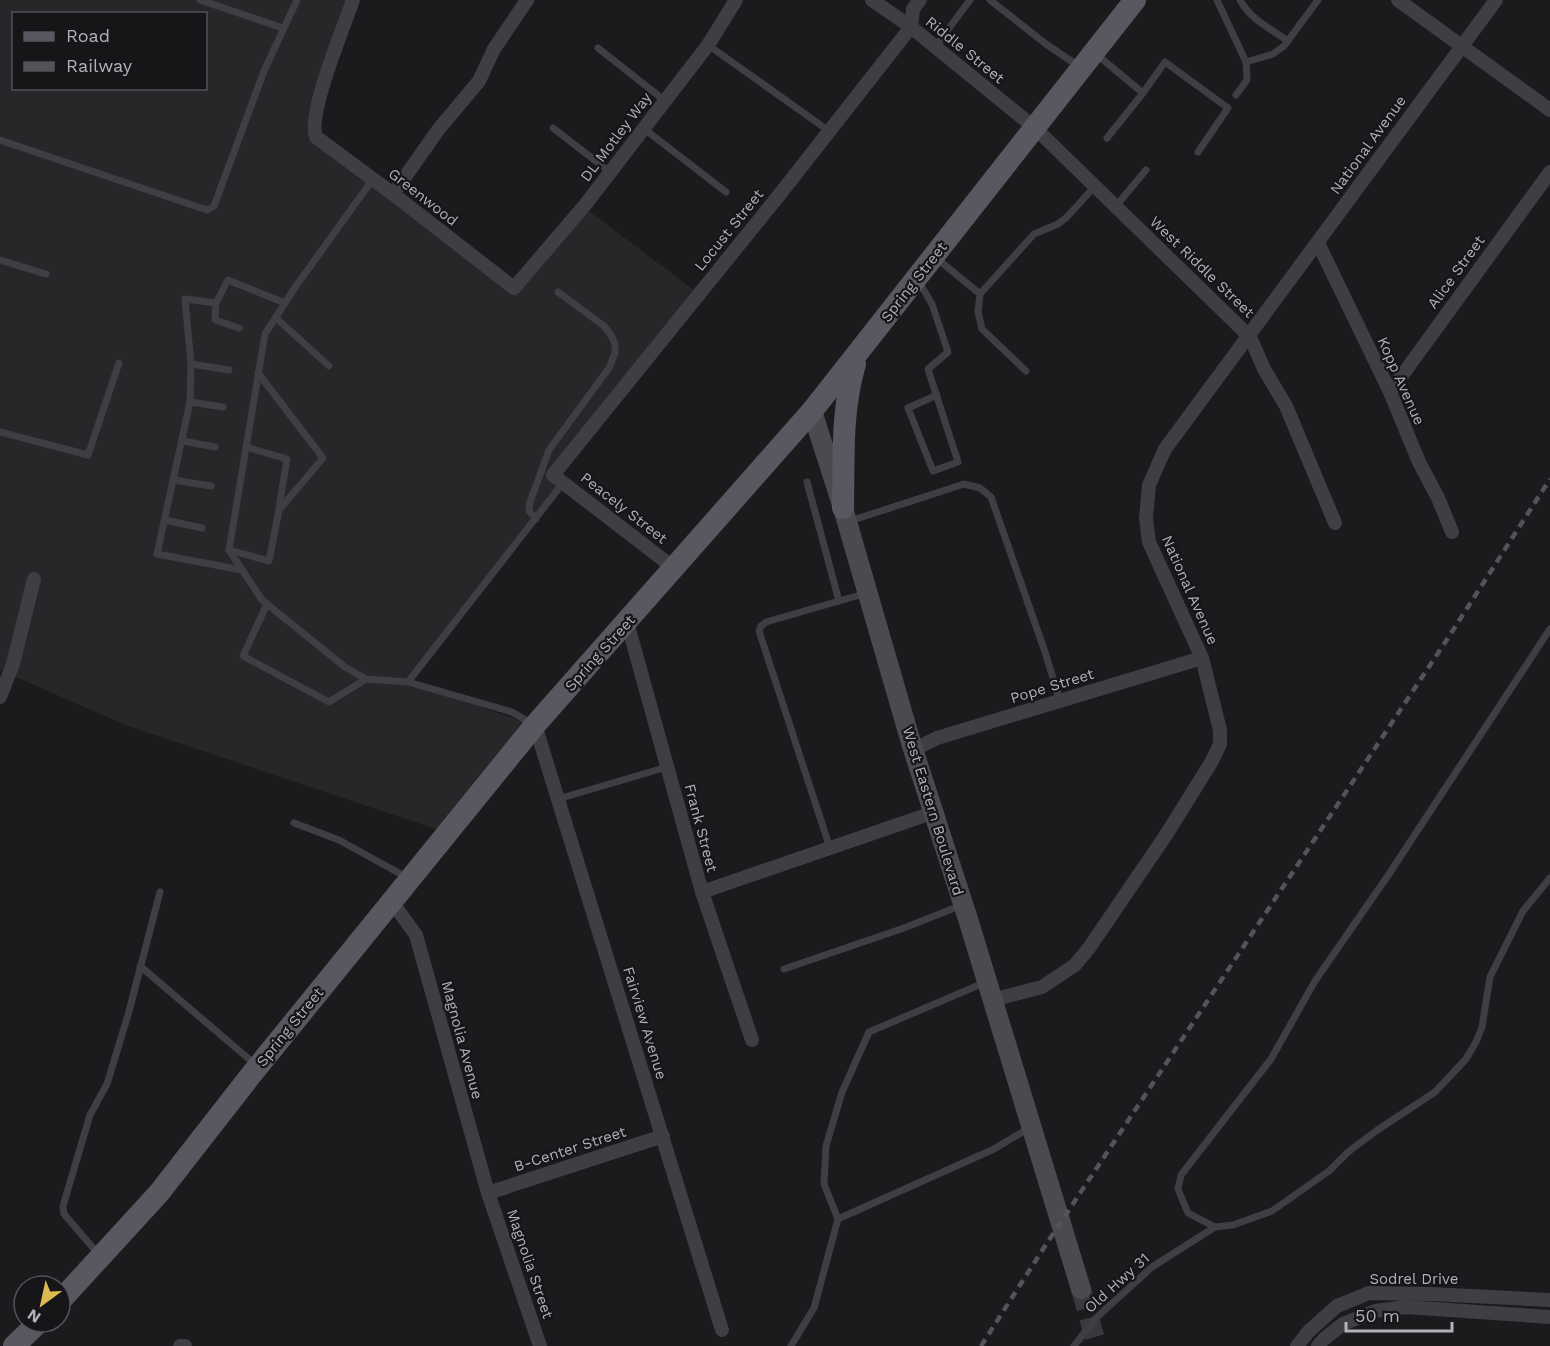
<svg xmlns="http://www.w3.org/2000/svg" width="1550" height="1346" font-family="'Work Sans',sans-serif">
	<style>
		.built { fill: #272729; fill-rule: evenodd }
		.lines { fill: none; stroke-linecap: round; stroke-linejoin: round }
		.secondary-tunnel { stroke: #39383c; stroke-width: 20; stroke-dasharray: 20 10; stroke-linecap: butt }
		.lane { stroke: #3e3e43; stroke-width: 7 }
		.street { stroke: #3e3e43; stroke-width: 14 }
		.secondary { stroke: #4a4b51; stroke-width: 20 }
		.primary { stroke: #585960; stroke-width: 22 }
		.rail { stroke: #53545a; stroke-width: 4.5; stroke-dasharray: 8 6; stroke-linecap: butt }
		.labels { text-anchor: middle; stroke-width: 4.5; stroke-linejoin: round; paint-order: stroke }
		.street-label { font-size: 15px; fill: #afb1ba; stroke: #161517 }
	</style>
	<rect width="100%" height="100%" fill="#1b1a1c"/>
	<path class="built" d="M0,0H353L314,131L514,287L578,203L699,294L554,475L564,482L409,683L535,725L448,833L128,726L0,670ZM14,14H206V88H14Z"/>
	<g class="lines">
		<polyline class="secondary-tunnel" points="1081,1289 1097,1346"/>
		<g class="lane">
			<polyline points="200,0 283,28"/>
			<polyline points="990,0 1046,44 1080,67"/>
			<polyline points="1217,0 1246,62 1247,80 1236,95"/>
			<path d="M1240,0C1250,19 1271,29 1288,41"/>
			<polyline points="708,45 829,131"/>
			<polyline points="935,47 970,0"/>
			<polyline points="598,48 664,100"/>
			<polyline points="1096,54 1143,93 1107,138"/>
			<polyline points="1246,62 1273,54 1284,46 1318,0"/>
			<polyline points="1143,93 1165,62 1228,108 1198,152"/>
			<polyline points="553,128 610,172"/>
			<polyline points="643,128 726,192"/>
			<polyline points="0,140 207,210 214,206 264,71 297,0"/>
			<polyline points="373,179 296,286 265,334 229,550 262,600 345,667 366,679 408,682 512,712 531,723"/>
			<polyline points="1116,206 1146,170"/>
			<polyline points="935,257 980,294 978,312 982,329 1026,371"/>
			<polyline points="0,260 46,274"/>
			<polyline points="919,282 932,304 948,352 928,369 958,462 933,471 908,408 937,395"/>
			<polyline points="980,294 1034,234 1058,224 1067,217 1095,186"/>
			<polyline points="216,303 228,280 285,303"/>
			<polyline points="276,318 329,366"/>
			<polyline points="239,328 215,320 216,303 185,299 191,364 190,402 157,554 242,570"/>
			<polyline points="191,364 229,370"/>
			<polyline points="190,402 223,407"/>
			<polyline points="0,432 88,455 119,363"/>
			<polyline points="183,441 215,447"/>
			<polyline points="246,447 287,459 279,508"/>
			<polyline points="174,480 211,486"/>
			<polyline points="807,482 839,601"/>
			<polyline points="536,519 529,511 530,502 549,450 609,368 615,353 615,344 611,335 604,326 558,292"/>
			<polyline points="165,520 202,528"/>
			<polyline points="850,521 964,484 980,488 991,497 1045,652 1060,701"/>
			<polyline points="229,550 269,561 279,510 323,458 258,373"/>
			<polyline points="267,604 243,656 329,702 366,679"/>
			<polyline points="1550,629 1389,874 1315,981 1271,1059 1181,1175 1178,1189 1188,1213 1215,1227 1233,1225 1272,1211 1329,1171 1348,1152 1376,1131 1435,1092 1466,1059 1476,1042 1482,1027 1490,977 1523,911 1550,878"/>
			<polyline points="408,682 563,483"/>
			<polyline points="558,799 667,767"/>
			<polyline points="294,823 339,840 408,878"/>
			<polyline points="830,848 759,631 761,626 766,622 867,593"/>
			<polyline points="140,966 256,1065"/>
			<polyline points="784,969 904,928 962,905"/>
			<polyline points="838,1219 824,1184 826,1146 842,1092 869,1032 986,982"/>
			<polyline points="99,1255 64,1214 63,1206 90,1115 107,1084 128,1015 160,892"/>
			<polyline points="791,1346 814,1308 838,1219 994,1149 1029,1128"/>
			<polyline points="1074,1346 1096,1318 1152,1267 1215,1227"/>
		</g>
		<g class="street">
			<path d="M353,0C344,27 307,114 316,137L393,194L514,288L585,205L708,45L736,0"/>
			<polyline points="872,0 911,27 1035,128 1250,337 1264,369 1286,406 1335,523"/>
			<polyline points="1398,0 1550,110"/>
			<polyline points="393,194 438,130 479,81 494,49 527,0"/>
			<polyline points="1318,243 1390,392 1419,462 1438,498 1452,532"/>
			<polyline points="1390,392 1550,172"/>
			<polyline points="674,568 553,475 780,194 911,27 913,9 920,0"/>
			<polyline points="627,622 702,892 752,1040"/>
			<polyline points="0,697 13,664 34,579"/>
			<polyline points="535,725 722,1330"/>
			<polyline points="912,746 923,745 937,738 1202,658"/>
			<polyline points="702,892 932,813"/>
			<polyline points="392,902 416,935 488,1193 540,1346"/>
			<polyline points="992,1000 1042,987 1075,965 1089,948 1166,835 1212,761 1220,744 1220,730 1202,658 1149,542 1146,518 1149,485 1165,449 1496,0"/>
			<polyline points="488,1193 663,1136"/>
			<polyline points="180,1346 185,1346"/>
			<polyline points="1297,1346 1309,1331 1337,1306 1369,1293 1431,1294 1550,1300"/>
			<polyline points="1318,1346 1324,1339 1343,1324 1375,1311 1405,1307 1550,1317"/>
		</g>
		<polyline class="secondary" points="812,411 843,508 912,746 968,919 1081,1289"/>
		<g class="primary">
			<path d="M843,508C844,459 841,411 855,364"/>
			<polyline points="60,1301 159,1193 251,1075 535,725 812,411 1135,0"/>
			<polyline points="14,1346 39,1322"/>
		</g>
		<polyline class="rail" points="981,1346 1045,1246 1448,638 1550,479"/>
	</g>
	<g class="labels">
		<g class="street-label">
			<text transform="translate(965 50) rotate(39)" y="5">Riddle Street</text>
			<text transform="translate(616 137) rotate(-53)" y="5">DL Motley Way</text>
			<text transform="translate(1368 145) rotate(-54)" y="5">National Avenue</text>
			<text transform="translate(423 197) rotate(38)" y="5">Greenwood</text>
			<text transform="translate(729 230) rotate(-51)" y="5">Locust Street</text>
			<text transform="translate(1202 267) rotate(44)" y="5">West Riddle Street</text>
			<text transform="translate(1456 272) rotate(-54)" y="5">Alice Street</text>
			<text transform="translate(914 282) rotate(-52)" y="5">Spring Street</text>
			<text transform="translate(1401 381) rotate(66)" y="5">Kopp Avenue</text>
			<text transform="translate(624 508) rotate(38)" y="5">Peacely Street</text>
			<text transform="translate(1190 590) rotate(66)" y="5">National Avenue</text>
			<text transform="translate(600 653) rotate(-48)" y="5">Spring Street</text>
			<text transform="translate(1052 686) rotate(-17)" y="5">Pope Street</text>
			<text transform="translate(933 811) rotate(73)" y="5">West Eastern Boulevard</text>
			<text transform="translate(701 828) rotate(75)" y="5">Frank Street</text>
			<text transform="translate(645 1023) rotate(73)" y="5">Fairview Avenue</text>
			<text transform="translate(290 1027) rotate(-51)" y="5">Spring Street</text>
			<text transform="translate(462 1040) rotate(75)" y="5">Magnolia Avenue</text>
			<text transform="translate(570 1149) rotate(-18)" y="5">B-Center Street</text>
			<text transform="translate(530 1264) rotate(71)" y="5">Magnolia Street</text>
			<text x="1414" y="1284">Sodrel Drive</text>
			<text transform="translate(1117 1283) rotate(-42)" y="5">Old Hwy 31</text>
		</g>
	</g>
	<rect x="12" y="12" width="195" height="78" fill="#161517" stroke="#535358" stroke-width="1.5"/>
	<rect x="24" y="32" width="30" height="9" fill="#585960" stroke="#535358" stroke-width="1.5"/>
	<text x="66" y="42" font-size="18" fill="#afb1ba">Road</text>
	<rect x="24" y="62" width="30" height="9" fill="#53545a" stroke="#535358" stroke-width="1.5"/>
	<text x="66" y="72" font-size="18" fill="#afb1ba">Railway</text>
	<g transform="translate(42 1304) rotate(213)"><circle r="28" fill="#161517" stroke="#535358" stroke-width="1.5"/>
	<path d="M0-4.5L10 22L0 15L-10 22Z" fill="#ddb951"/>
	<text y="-9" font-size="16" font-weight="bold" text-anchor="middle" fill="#afb1ba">N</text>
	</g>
	<path d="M1346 1322v9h106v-9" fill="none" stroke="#afb1ba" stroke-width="3"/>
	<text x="1355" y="1322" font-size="18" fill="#afb1ba" stroke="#161517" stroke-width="4.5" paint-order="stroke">50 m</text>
</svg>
